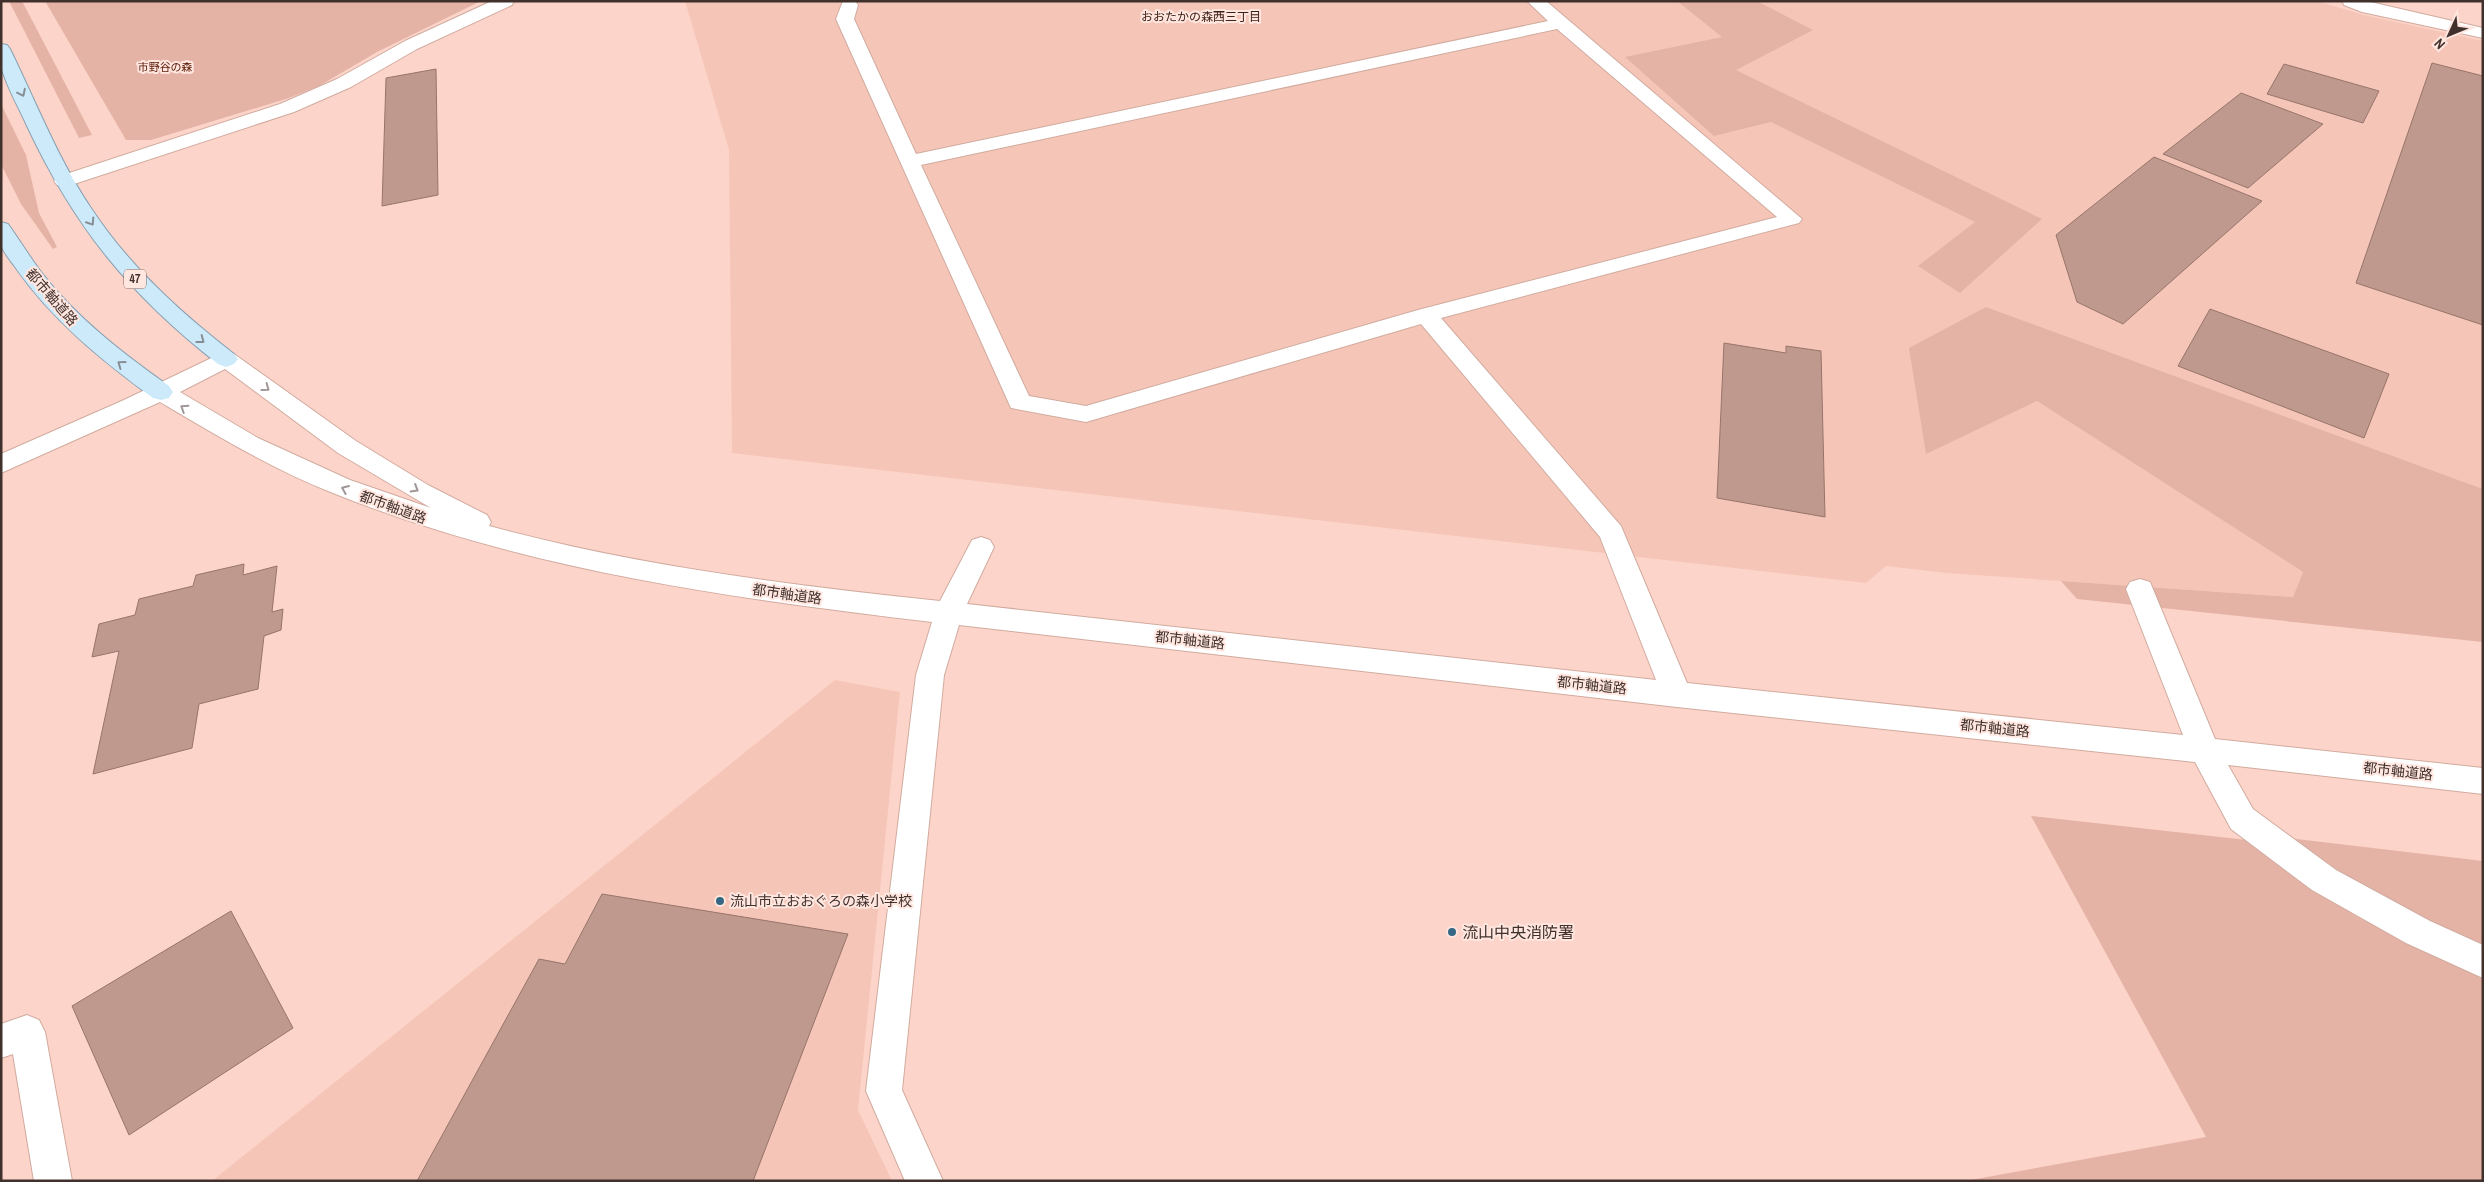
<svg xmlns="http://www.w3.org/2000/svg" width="2484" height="1182" font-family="'Archivo Narrow','Noto Sans JP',sans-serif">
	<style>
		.built { fill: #f5c6b8 }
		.green { fill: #e4b3a6 }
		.building { fill: #bf998e; stroke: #98746a }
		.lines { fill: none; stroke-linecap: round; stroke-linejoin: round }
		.minor-casing { stroke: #d1ab9f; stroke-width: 2 }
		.major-casing { stroke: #87a0b1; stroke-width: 2 }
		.minor { fill: #fff; fill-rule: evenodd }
		.major { fill: #cdeafb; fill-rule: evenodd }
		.oneway { stroke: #878e94 }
		.oneway2 { stroke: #a09896 }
		.poi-dot { fill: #336783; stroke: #ffe6df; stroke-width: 2 }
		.labels { text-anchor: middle; stroke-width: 4; stroke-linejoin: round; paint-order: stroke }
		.far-park-label { font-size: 11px; fill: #5a1703; stroke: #ffe6df }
		.far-neighbourhood-label { font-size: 12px; fill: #3e2118; stroke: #ffe6df }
		.shield { fill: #ffe6df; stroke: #7a6762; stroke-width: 1 }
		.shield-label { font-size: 12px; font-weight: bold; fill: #41312d }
		.street-label { font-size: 14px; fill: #41312d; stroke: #ffe6df }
		.poi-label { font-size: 14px; fill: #41312d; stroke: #ffe6df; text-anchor: start }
		.near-poi-label { font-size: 16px; fill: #41312d; stroke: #ffe6df; text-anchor: start }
	</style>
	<rect width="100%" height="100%" fill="#fdd4c9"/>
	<g class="built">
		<polygon points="685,1 2317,1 2364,15 2483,41 2483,489 1986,307 1926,453 2037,401 2303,572 2293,597 1946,573 1886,566 1866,583 732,453 729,150"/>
		<polygon points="835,680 900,692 858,1110 892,1181 212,1181"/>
	</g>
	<g class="green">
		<polygon points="9,1 22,1 92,135 79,138"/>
		<polygon points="45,1 481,1 377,52 319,86 289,98 151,140 126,140"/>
		<polygon points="1677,1 1757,1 1813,30 1736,70 2042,219 1960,293 1918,266 1975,222 1771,122 1714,136 1625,57 1722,37"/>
		<polygon points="1,104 26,155 39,213 57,247 53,249 21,204 1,164"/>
		<polygon points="1986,307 2483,489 2483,642 2077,599 2061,581 2293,597 2303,572 2037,401 1926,454 1909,348"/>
		<polygon points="2031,816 2247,840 2356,916 2415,946 2483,976 2483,1181 1965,1181 2206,1137"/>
		<polygon points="2288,838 2483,861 2483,946 2420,919 2342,874"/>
	</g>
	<g class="building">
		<polygon points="2432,63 2483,76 2483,325 2356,283"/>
		<polygon points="2284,64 2379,91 2363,123 2267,94"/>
		<polygon points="436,69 438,195 382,206 386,78"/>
		<polygon points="2241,93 2323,124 2248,188 2163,154"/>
		<polygon points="2154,157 2262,201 2123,324 2077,302 2056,235"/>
		<polygon points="2210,309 2389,374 2364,438 2178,366"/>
		<polygon points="1724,343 1786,353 1786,346 1821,351 1825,517 1717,498"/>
		<polygon points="244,564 243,575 277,566 272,612 283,609 281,630 264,636 258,689 199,704 192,748 93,774 119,651 92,657 99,624 135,615 139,599 193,586 196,575"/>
		<polygon points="602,894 848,934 753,1181 417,1181 539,959 565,964"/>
		<polygon points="231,911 293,1028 129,1135 72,1006"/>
	</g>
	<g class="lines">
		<defs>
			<g id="minor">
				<polygon points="492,1 514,1 512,5 417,49 351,87 294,112 71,185 64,187 57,185 54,181 57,177 280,104 337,79 405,41"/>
				<path d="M843,1H855L858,5L854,19L916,154L1548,21L1527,1H1546L1802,219L1799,223L1441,318L1621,526L1687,683L2183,735L2126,589L2130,582L2140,579L2150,582L2215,739L2483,768V794L2228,765L2253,809L2336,870L2430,921L2483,945V978L2406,943L2312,890L2231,829L2195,762L1677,707L959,625L944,675L902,1090L943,1181H905L866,1091L916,675L932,622C729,598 524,570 333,493C272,469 216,435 160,402L1,473V454L124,400L226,351L234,354L356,441L428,485L487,515L491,522L489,526C636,566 789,585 940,601L972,540L981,537L990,540L994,547L967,604L1656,680L1600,537L1421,324L1086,422L1011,408L836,19ZM1557,29L1777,217L1418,310L1086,406L1029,396L921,165ZM225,369L338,453L431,508L350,480L258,438L180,392Z"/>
				<polygon points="2342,1 2366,1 2483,28 2483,38 2362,12 2344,5"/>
				<polygon points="27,1015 39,1020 45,1032 72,1181 34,1181 13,1054 1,1058 1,1024"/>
			</g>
			<g id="major">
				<path d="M1,44L7,45L10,49C36,102 58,159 91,208C129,266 180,312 234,354L238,359L234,364L226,367L218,364C129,294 75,228 27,126C19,108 8,89 2,70C0,63 1,52 1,44Z"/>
				<path d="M1,222L8,224C19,239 29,256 41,272C76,317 122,353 169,386L173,392L169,398L161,400L153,398C101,360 52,320 15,267C11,261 3,252 1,245C0,237 1,229 1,222Z"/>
			</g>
		</defs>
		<use href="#minor" class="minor-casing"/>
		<use href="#major" class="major-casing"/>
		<use href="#minor" class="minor"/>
		<use href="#major" class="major"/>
	</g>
	<defs><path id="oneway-chevron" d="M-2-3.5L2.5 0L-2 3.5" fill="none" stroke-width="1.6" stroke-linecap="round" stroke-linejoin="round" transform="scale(1.25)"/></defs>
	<g class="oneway">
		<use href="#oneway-chevron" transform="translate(22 93) rotate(64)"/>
		<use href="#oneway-chevron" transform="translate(91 222) rotate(57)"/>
		<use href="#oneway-chevron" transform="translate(201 340) rotate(37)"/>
		<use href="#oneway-chevron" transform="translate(121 364) rotate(-144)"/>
	</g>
	<g class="oneway2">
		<use href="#oneway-chevron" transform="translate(266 388) rotate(36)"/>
		<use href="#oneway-chevron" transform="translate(184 408) rotate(-147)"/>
		<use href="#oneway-chevron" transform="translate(345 489) rotate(-157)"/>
		<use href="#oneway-chevron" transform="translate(415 489) rotate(31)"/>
	</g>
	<g class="poi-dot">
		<circle cx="720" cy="901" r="5"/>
		<circle cx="1452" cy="932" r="5"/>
	</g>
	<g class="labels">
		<g class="far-park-label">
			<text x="165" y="71">市野谷の森</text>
		</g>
		<g class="far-neighbourhood-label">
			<text x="1201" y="21">おおたかの森西三丁目</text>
		</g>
		<rect class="shield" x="124" y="269.5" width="22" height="19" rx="4"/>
		<g class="shield-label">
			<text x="135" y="283">47</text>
		</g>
		<g class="street-label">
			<text transform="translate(52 297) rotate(49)" y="5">都市軸道路</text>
			<text transform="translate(393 507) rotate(20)" y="5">都市軸道路</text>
			<text transform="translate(787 594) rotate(8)" y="5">都市軸道路</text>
			<text transform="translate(1190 640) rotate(6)" y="5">都市軸道路</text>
			<text transform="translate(1592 685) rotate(6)" y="5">都市軸道路</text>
			<text transform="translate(1995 728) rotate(6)" y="5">都市軸道路</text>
			<text transform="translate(2398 771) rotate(6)" y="5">都市軸道路</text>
		</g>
		<g class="poi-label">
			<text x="730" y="906">流山市立おおぐろの森小学校</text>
		</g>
		<g class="near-poi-label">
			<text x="1462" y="938">流山中央消防署</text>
		</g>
	</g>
	<rect width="2484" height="1182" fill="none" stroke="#41312d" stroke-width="5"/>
	<g transform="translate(2449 35) rotate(226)" stroke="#ffe6df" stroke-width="4" paint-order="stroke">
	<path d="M0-4L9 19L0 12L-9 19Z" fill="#41312d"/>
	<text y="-8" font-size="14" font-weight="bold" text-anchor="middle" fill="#41312d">N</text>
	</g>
</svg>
